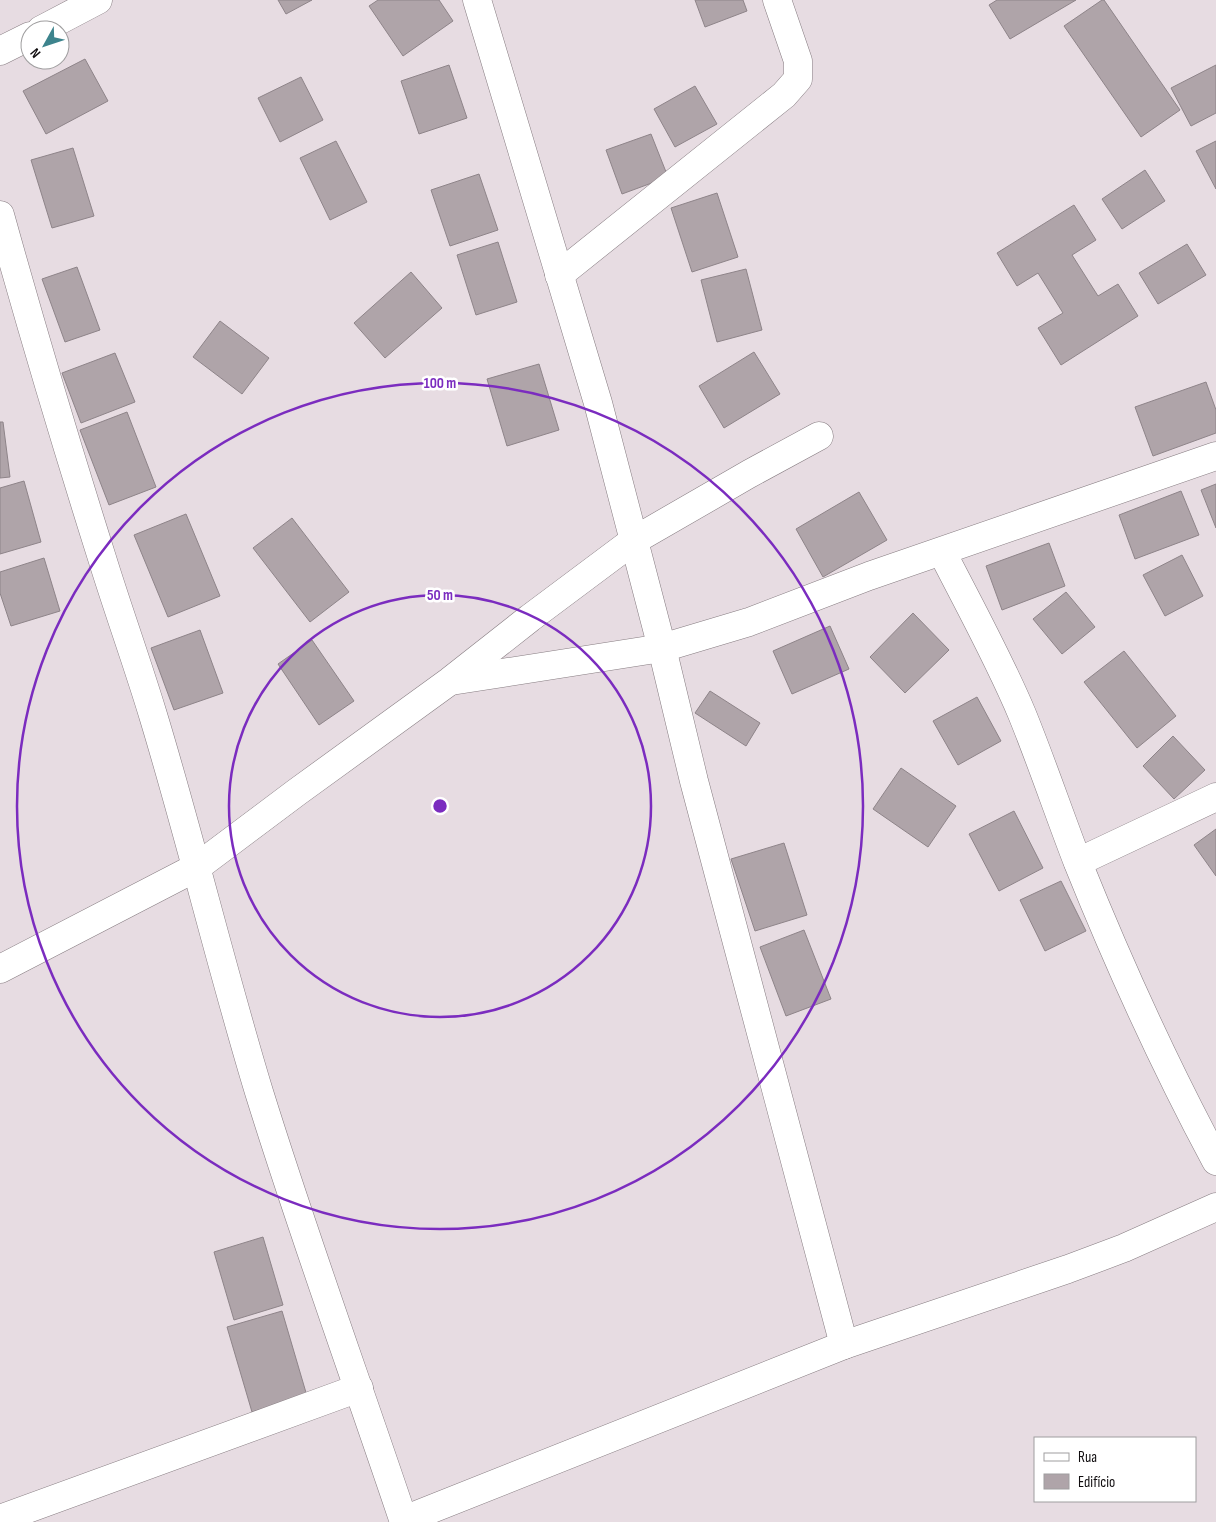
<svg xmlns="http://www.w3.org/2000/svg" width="1216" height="1522" font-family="'Sofia Sans Condensed',sans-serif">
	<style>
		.building { fill: #afa4a9; stroke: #8e8489 }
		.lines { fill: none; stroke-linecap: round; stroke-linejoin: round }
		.minor-casing { stroke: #867c81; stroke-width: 29 }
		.minor { stroke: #fff; stroke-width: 28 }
		.ring { fill: none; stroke: #7b2cbf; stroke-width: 2.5 }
		.centre { fill: #7b2cbf; stroke: #fff; stroke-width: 2.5 }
		.ring-label { font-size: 15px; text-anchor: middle; font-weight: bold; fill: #7b2cbf; stroke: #fff; stroke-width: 5; stroke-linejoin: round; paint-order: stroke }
	</style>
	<rect width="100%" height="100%" fill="#e7dce2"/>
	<g class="building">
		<polygon points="278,0 312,0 286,14"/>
		<polygon points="378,0 439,0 453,21 403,56 369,6"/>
		<polygon points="695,0 743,0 747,11 705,27"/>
		<polygon points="997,0 1076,0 1010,39 989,5"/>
		<polygon points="1102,0 1104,0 1180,110 1141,137 1064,26"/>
		<polygon points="85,59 108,101 46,134 23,91"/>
		<polygon points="449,65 467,118 419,134 401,81"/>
		<polygon points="1216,65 1216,113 1191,126 1171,88"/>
		<polygon points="301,77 323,120 280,142 258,98"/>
		<polygon points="695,86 717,124 675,147 654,109"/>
		<polygon points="651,134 668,177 622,194 606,150"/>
		<polygon points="336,141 367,202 330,220 300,158"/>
		<polygon points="1216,141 1216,189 1196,151"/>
		<polygon points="73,148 94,216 52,228 31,160"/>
		<polygon points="1145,170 1165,201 1122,229 1102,199"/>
		<polygon points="479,174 498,230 450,246 431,190"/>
		<polygon points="717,193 738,257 692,272 671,208"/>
		<polygon points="1074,205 1096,240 1072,255 1098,296 1118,284 1138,316 1061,365 1038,328 1063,313 1038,273 1017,286 997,253"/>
		<polygon points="498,242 517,302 476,315 457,255"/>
		<polygon points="1187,244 1206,275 1158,304 1139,273"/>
		<polygon points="77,267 100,330 65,342 42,279"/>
		<polygon points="746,269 762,330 717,342 701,280"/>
		<polygon points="411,272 442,308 385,358 354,323"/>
		<polygon points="220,321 269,358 242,394 193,357"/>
		<polygon points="754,352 780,394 724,428 699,386"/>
		<polygon points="115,353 135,402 81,423 62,373"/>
		<polygon points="539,364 559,430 507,446 487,379"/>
		<polygon points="1206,382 1216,410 1216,433 1153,456 1135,407"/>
		<polygon points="127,412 156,487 109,505 80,430"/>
		<polygon points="0,422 3,422 10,477 0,478"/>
		<polygon points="24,481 41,542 0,554 0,488"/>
		<polygon points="1216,484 1216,528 1201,490"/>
		<polygon points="1181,491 1199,535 1135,559 1119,515"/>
		<polygon points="859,492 887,540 823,577 796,529"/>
		<polygon points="186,514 220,596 168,617 134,535"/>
		<polygon points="292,518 349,592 310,622 253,548"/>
		<polygon points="1049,543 1065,586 1002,610 986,566"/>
		<polygon points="1182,555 1203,596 1165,616 1143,575"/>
		<polygon points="44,558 60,611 11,626 0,593 0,572"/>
		<polygon points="1066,592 1095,627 1062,654 1033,619"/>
		<polygon points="913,613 949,650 905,693 870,657"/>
		<polygon points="830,626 849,669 792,694 773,651"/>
		<polygon points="200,630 223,693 174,710 151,648"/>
		<polygon points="312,640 354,701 319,725 278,664"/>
		<polygon points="1124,651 1176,716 1137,748 1084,682"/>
		<polygon points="710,691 760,723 746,746 695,713"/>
		<polygon points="977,697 1001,741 958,765 933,721"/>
		<polygon points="1173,736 1205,770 1174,799 1143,766"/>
		<polygon points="901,768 956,806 928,847 873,809"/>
		<polygon points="1014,811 1043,868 999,891 969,834"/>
		<polygon points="1216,829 1216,876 1194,845"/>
		<polygon points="784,843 807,915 755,931 731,859"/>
		<polygon points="1061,881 1086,931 1045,951 1020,900"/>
		<polygon points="804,930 831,999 786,1016 760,947"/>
		<polygon points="263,1237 283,1305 234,1320 214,1252"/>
		<polygon points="282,1311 307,1396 252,1412 227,1327"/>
	</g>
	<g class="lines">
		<defs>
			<g id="minor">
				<polyline points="477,0 598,403 662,648 694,781 844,1345"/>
				<polyline points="41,30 98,0"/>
				<polyline points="0,51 30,36"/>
				<path d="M0,215C32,330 66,444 102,558C118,610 137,662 153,715C191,840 221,967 259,1092C304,1237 356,1379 404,1522"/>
				<polyline points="559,275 784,95 798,79 798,61 777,0"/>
				<path d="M942,552C969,605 999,659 1022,714C1042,763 1059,814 1078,863C1119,965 1164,1064 1216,1161"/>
				<polyline points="451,681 662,648 749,622 869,576 1216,456"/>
				<polyline points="1078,862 1216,797"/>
				<polyline points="0,969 197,867 297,792 450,681 530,618 633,541 749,474 819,436"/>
				<polyline points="0,1519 359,1388"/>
				<polyline points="404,1520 844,1345 1068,1269 1124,1248 1216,1207"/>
			</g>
		</defs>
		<use href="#minor" class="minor-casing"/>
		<use href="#minor" class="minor"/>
	</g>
	<g class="ring">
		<circle cx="440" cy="806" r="211"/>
		<circle cx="440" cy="806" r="423"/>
	</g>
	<circle cx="440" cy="806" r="8" class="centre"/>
	<g class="ring-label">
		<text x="440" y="388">100 m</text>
		<text x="440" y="600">50 m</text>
	</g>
	<rect x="1034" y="1437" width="162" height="65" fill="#ffffff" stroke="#9f9e9f"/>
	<rect x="1044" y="1453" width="25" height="8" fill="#ffffff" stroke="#9f9e9f"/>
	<text x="1078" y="1462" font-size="15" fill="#100d0f">Rua</text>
	<rect x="1044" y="1474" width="25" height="15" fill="#afa4a9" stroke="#9f9e9f"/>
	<text x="1078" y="1487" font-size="15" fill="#100d0f">Edifício</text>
	<g transform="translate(45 45) rotate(230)"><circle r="24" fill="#ffffff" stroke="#9f9e9f"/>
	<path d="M0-4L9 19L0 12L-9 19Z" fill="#3d848d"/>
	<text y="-8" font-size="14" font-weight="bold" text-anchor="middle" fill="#100d0f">N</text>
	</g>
</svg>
